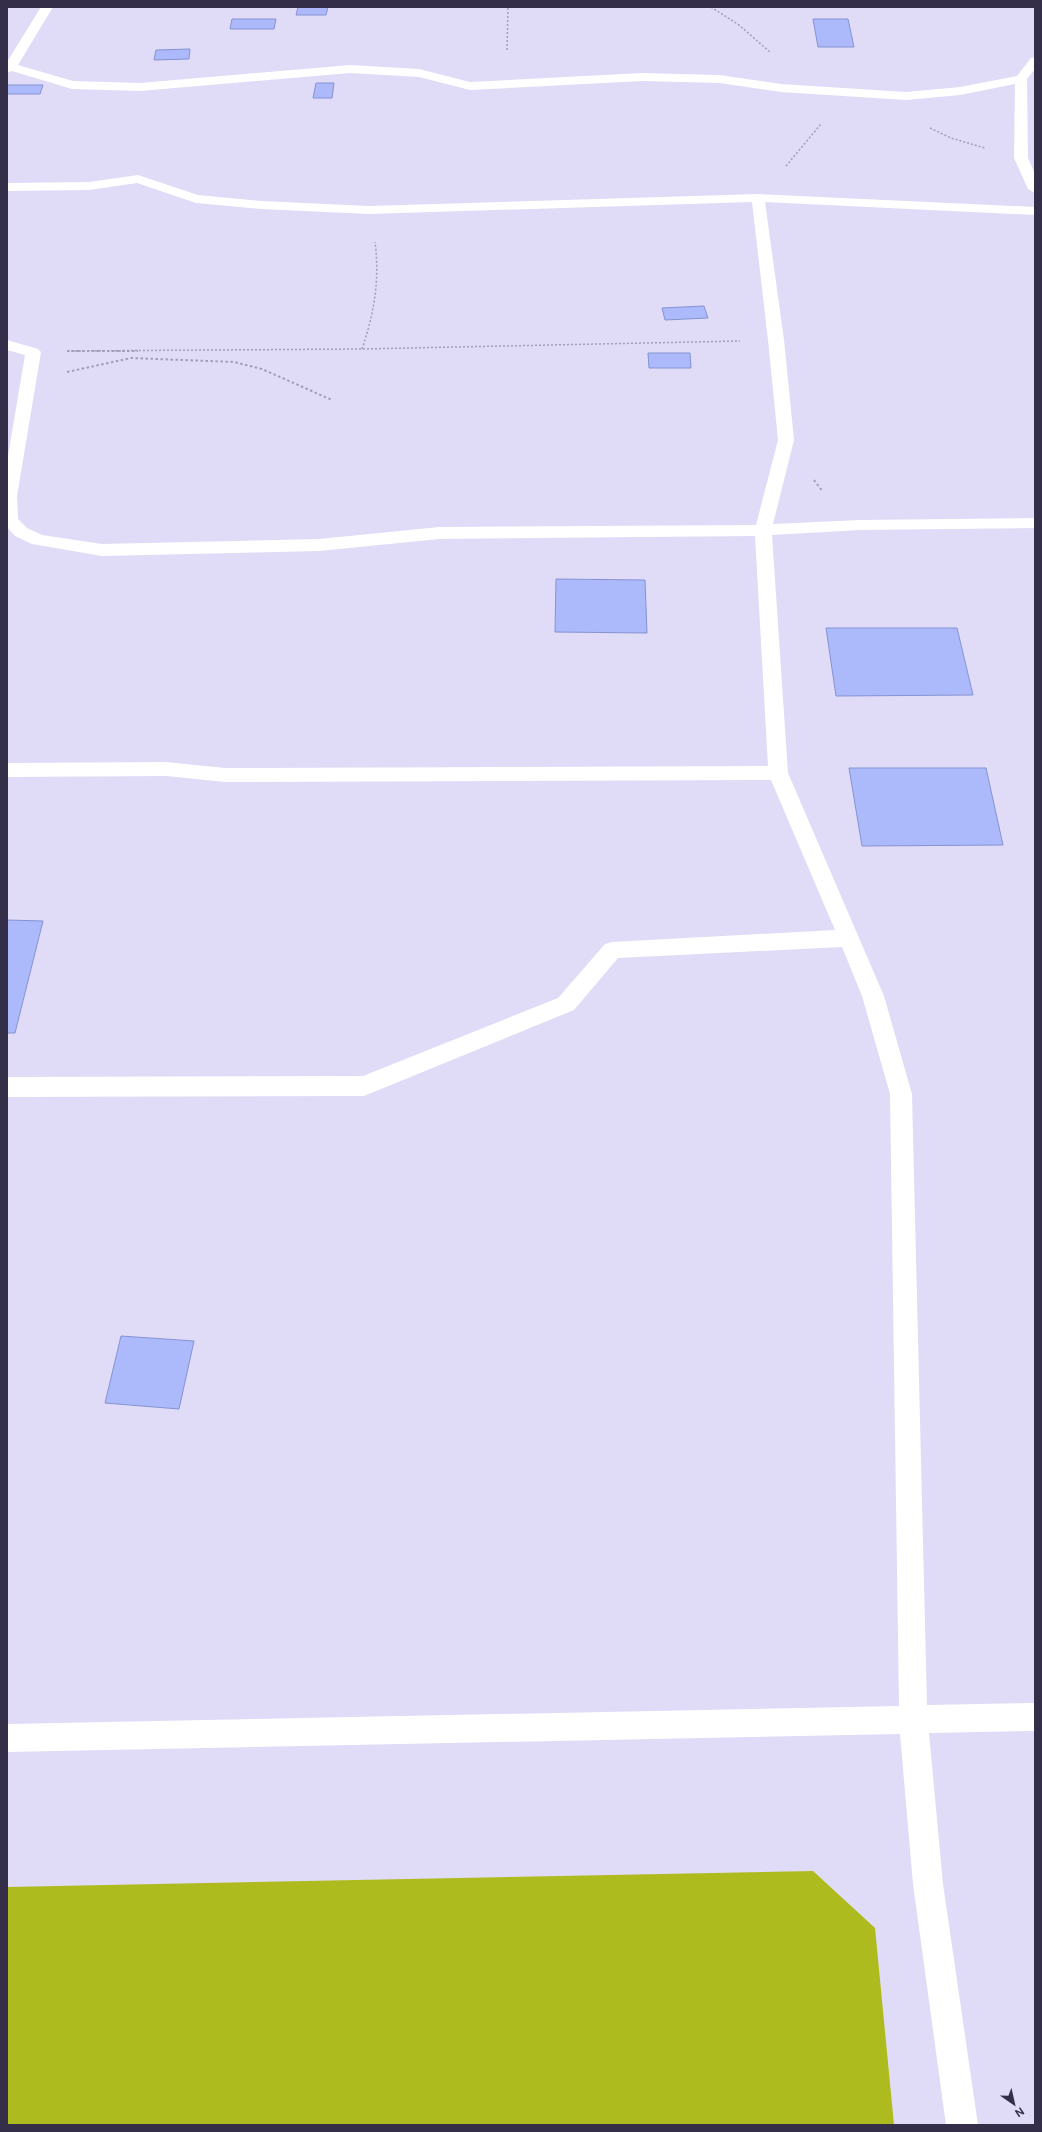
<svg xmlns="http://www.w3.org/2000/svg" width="1042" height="2132" font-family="'DM Sans',sans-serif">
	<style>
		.forest { fill: #aebb1e }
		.building { fill: #acbafc; stroke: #8693d2 }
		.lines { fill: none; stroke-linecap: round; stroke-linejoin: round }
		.path-far1 { stroke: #a29db8; stroke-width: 1.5; stroke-dasharray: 2 2; stroke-linecap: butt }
		.path { stroke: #a29db8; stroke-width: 2; stroke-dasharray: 2.5 2.5; stroke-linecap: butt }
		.minor { fill: #fff; fill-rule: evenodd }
	</style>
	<rect width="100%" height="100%" fill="#e0dbf7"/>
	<polygon class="forest" points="813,1871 875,1928 894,2125 7,2125 7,1887"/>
	<g class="building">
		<polygon points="298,7 328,7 326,15 296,15"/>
		<polygon points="232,19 276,19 274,29 230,29"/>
		<polygon points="813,19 848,19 854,47 818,47"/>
		<polygon points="190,49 189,59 154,60 156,50"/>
		<polygon points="316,83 334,83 332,98 313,98"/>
		<polygon points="7,85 43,85 40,94 7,94"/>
		<polygon points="704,306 708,318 665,320 662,308"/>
		<polygon points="648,353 690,353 691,368 649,368"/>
		<polygon points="556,579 645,580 647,633 555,632"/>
		<polygon points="826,628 957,628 973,695 836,696"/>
		<polygon points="849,768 986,768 1003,845 862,846"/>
		<polygon points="7,920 43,921 15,1033 7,1033"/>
		<polygon points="121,1336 194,1341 179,1409 105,1403"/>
	</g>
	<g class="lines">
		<g class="path-far1">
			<polyline points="711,7 739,25 771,53"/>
			<polyline points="507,50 508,7"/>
			<polyline points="930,128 951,138 985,148"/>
			<polyline points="786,166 821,124"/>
			<path d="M362,349C374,314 380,279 375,242"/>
			<polyline points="67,351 362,349 740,341"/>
		</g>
		<g class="path">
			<polyline points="67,351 138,351"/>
			<polyline points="67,372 131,358 234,362 262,369 332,400"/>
			<polyline points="814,480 823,492"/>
		</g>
		<g class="minor">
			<polygon points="41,7 53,7 18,65 73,81 140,83 350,65 419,69 470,82 642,73 719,75 781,84 906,92 960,87 1017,76 1031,58 1035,57 1035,69 1027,79 1028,158 1035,174 1035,193 1028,189 1014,158 1015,84 960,95 906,100 781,92 719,83 642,81 470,90 419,77 350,73 140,91 72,89 12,71 7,73 7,62"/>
			<polygon points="138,175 198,195 261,201 369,206 758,194 1035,207 1035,215 765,202 784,340 794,440 773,524 860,520 1035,518 1035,528 860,530 772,535 788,773 884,996 912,1094 927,1705 1035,1703 1035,1731 929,1733 943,1884 978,2125 946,2125 913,1884 900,1734 7,1752 7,1724 899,1706 890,1094 862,996 842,947 618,958 574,1010 364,1096 7,1097 7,1077 363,1076 558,998 605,944 612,942 835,930 771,780 225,782 166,776 7,777 7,763 166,762 225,768 768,766 755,536 439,539 319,551 102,556 32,544 15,536 7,527 7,462 25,355 7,350 7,340 38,349 41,352 17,496 18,519 27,528 42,535 102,544 319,539 439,527 756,525 778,440 768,340 752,202 369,214 261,209 196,203 137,183 89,190 7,191 7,183 89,182"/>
		</g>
	</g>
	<rect width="1042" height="2132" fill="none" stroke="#342e48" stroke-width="16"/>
	<g transform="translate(1014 2104) rotate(146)" stroke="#e0dbf7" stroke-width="3" paint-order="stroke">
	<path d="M0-3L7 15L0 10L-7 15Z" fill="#342e48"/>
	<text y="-6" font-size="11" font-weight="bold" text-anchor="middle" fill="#342e48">N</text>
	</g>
</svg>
